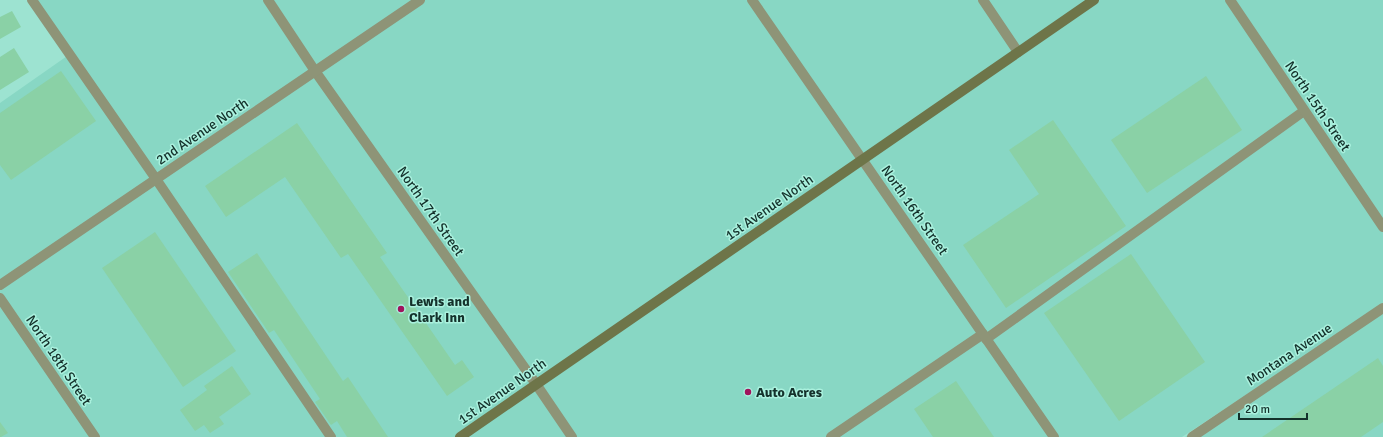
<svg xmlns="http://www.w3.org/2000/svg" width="1383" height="437" font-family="Signika,sans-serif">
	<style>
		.built { fill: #88d7c4 }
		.building { fill: #8ad1a6 }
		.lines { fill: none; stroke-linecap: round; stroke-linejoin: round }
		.lane { stroke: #8e9477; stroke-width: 10 }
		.street { stroke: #8e9477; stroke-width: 10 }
		.secondary { stroke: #6e7549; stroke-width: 10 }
		.poi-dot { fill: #a0135c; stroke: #aaf1de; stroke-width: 1.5 }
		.labels { text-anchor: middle; stroke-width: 3; stroke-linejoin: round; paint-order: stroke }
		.street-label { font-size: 14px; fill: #14312b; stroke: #aaf1de }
		.poi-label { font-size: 14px; font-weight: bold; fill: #14312b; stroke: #aaf1de; text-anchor: start }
	</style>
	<rect width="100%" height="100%" fill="#9de3d1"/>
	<g class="built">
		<polygon points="32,0 1383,0 1383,304 1182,437 0,437 0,103 70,54"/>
		<polygon points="1383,305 1383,437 1185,437"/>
	</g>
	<g class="building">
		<polygon points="12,11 21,27 0,39 0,17"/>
		<polygon points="14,48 29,72 0,90 0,57"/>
		<polygon points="61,71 96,121 11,180 0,165 0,113"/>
		<polygon points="1206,76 1242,130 1147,193 1111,140"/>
		<polygon points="1053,120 1126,226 1006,308 963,245 1039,194 1009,150"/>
		<polygon points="297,123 387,253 380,257 455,365 462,360 474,377 447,396 348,254 341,258 285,177 226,217 205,186"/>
		<polygon points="155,232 236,351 183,387 102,268"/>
		<polygon points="257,253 343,381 348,377 388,437 347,437 337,421 331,425 315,402 320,399 274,330 269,333 228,272"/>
		<polygon points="1131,254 1205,362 1119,421 1044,313"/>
		<polygon points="1378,358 1383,366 1383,422 1361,437 1262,437"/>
		<polygon points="232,366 251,394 219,417 224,424 210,433 204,425 195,431 180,410 207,390 204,386"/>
		<polygon points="956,381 994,437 933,437 914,409"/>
		<polygon points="0,422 8,433 1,437 0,437"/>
	</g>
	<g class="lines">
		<g class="lane">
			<polyline points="32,0 156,179 331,437"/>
			<polyline points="983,0 1018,52"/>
			<polyline points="986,339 1304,111"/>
			<polyline points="831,437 983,334"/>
		</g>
		<g class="street">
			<polyline points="268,0 315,71 536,384 572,437"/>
			<polyline points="752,0 1054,437"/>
			<polyline points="1230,0 1383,227"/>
			<polyline points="0,285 420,0"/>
			<polyline points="0,298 95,437"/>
			<polyline points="1192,437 1383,308"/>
		</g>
		<polyline class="secondary" points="460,437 1094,0"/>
	</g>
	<g class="poi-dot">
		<circle cx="401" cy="309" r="4"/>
		<circle cx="748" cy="392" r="4"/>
	</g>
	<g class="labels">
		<g class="street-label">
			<text transform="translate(1318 106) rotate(56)" y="5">North 15th Street</text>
			<text transform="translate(202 131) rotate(-34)" y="5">2nd Avenue North</text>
			<text transform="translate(769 207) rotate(-35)" y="5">1st Avenue North</text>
			<text transform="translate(915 210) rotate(55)" y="5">North 16th Street</text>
			<text transform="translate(431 211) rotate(55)" y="5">North 17th Street</text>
			<text transform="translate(1289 354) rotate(-34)" y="5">Montana Avenue</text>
			<text transform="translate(59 360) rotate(56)" y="5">North 18th Street</text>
			<text transform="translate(502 391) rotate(-35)" y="5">1st Avenue North</text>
		</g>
		<g class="poi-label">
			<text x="409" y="306">Lewis and<tspan x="409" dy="16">Clark Inn</tspan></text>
			<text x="756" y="397">Auto Acres</text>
		</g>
	</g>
	<path d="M1239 413v6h68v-6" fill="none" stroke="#14312b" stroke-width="2"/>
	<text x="1245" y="413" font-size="12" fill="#14312b" stroke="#aaf1de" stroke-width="3" paint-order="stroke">20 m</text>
</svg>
